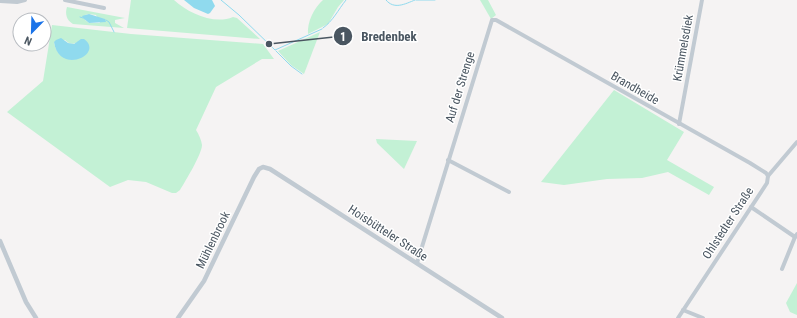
<svg xmlns="http://www.w3.org/2000/svg" width="797" height="318" font-family="'Roboto Condensed',sans-serif">
	<style>
		.green { fill: #c3f1d5; fill-rule: evenodd }
		.water { fill: #90daee }
		.lines { fill: none; stroke-linecap: round; stroke-linejoin: round }
		.stream { stroke: #90daee; stroke-width: 1 }
		.minor { stroke: #c1cad2; stroke-width: 4 }
		.tertiary { stroke: #c1cad2; stroke-width: 4.5 }
		.labels { text-anchor: middle; stroke-width: 3; stroke-linejoin: round; paint-order: stroke }
		.street-label { font-size: 12px; fill: #4a5661; stroke: #fff }
		.leader { fill: none; stroke: #4a5661; stroke-width: 1.5 }
		.callout-dot { fill: #4a5661; stroke: #fff; stroke-width: 1.5 }
		.mark-label { font-size: 12px; text-anchor: middle; font-weight: bold; fill: #fff }
		.callout-label { font-size: 13px; text-anchor: middle; font-weight: bold; fill: #4a5661; stroke: #fff; stroke-width: 3; stroke-linejoin: round; paint-order: stroke }
	</style>
	<rect width="100%" height="100%" fill="#f5f3f3"/>
	<g class="green">
		<path d="M131,0H174C188,13 214,25 233,17L237,18L260,39L127,28Z"/>
		<path d="M323,0H344L338,7L328,24L308,34C307,22 314,8 323,0Z"/>
		<polygon points="480,0 488,0 496,15 491,19"/>
		<path d="M67,7L125,18L115,20V23L124,28L73,24C66,20 65,13 67,7ZM89,14L96,15L100,23H89L85,20V15Z"/>
		<path d="M52,25L131,34L263,44L274,59H262L216,87L196,130C199,135 201,139 202,145C202,154 185,182 180,190L176,193H172L146,182L128,180L110,187L7,112L43,81ZM65,40C69,44 72,45 78,42L73,60C62,58 56,54 54,42Z"/>
		<polygon points="320,32 304,74 291,65 278,51"/>
		<polygon points="614,90 684,132 667,160 714,187 709,195 668,172 642,178 607,179 564,185 541,182"/>
		<polygon points="376,139 417,141 404,169 377,143"/>
		<polygon points="797,283 797,315 790,312 786,303"/>
	</g>
	<g class="water">
		<polygon points="184,0 212,0 215,6 210,13 208,14 194,8"/>
		<polygon points="89,14 105,19 106,22 89,23 83,18 82,16"/>
		<path d="M61,38L68,43L74,44L81,39H84C105,54 59,76 54,42L56,40Z"/>
	</g>
	<g class="lines">
		<g class="stream">
			<polyline points="221,0 239,15 275,50 322,29"/>
			<path d="M386,0C394,10 405,4 415,0"/>
			<polyline points="416,0 435,0"/>
			<polyline points="80,17 83,18"/>
			<polyline points="106,20 109,22 114,32"/>
			<path d="M323,28C333,21 338,10 346,0"/>
			<polyline points="276,51 291,66 302,74"/>
		</g>
		<g class="minor">
			<polyline points="65,0 104,8"/>
			<polyline points="0,1 17,2 25,0"/>
			<polyline points="679,124 702,0"/>
			<polyline points="448,160 509,192"/>
			<polyline points="751,207 795,237 797,234"/>
			<polyline points="417,263 492,20 496,20 750,163 766,173 768,176"/>
			<polyline points="782,269 795,237"/>
			<polyline points="683,310 703,318"/>
			<polyline points="678,318 767,183 768,176 797,142"/>
		</g>
		<g class="tertiary">
			<polyline points="0,241 26,302 36,318"/>
			<polyline points="178,318 204,281 254,177 259,169 263,167 270,169 502,318"/>
		</g>
	</g>
	<g class="labels">
		<g class="street-label">
			<text transform="translate(683 48) rotate(-80)" y="4">Krümmelsdiek</text>
			<text transform="translate(460 87) rotate(-73)" y="4">Auf der Strenge</text>
			<text transform="translate(635 88) rotate(30)" y="4">Brandheide</text>
			<text transform="translate(728 223) rotate(-57)" y="4">Ohlstedter Straße</text>
			<text transform="translate(388 233) rotate(33)" y="4">Hoisbütteler Straße</text>
			<text transform="translate(213 240) rotate(-64)" y="4">Mühlenbrook</text>
		</g>
	</g>
	<path class="leader" d="M269 44L343 36"/>
	<g class="callout-dot">
		<circle cx="269" cy="44" r="4"/>
		<circle cx="343" cy="36" r="10"/>
	</g>
	<g class="mark-label">
		<text x="343" y="41">1</text>
	</g>
	<g class="callout-label">
		<text x="389" y="41">Bredenbek</text>
	</g>
	<g transform="translate(32 32) rotate(203)"><circle r="19" fill="#ffffff" stroke="#b7bbc0"/>
	<path d="M0-3L7 15L0 10L-7 15Z" fill="#1a73e8"/>
	<text y="-6" font-size="11" font-weight="bold" text-anchor="middle" fill="#4a5661">N</text>
	</g>
</svg>
